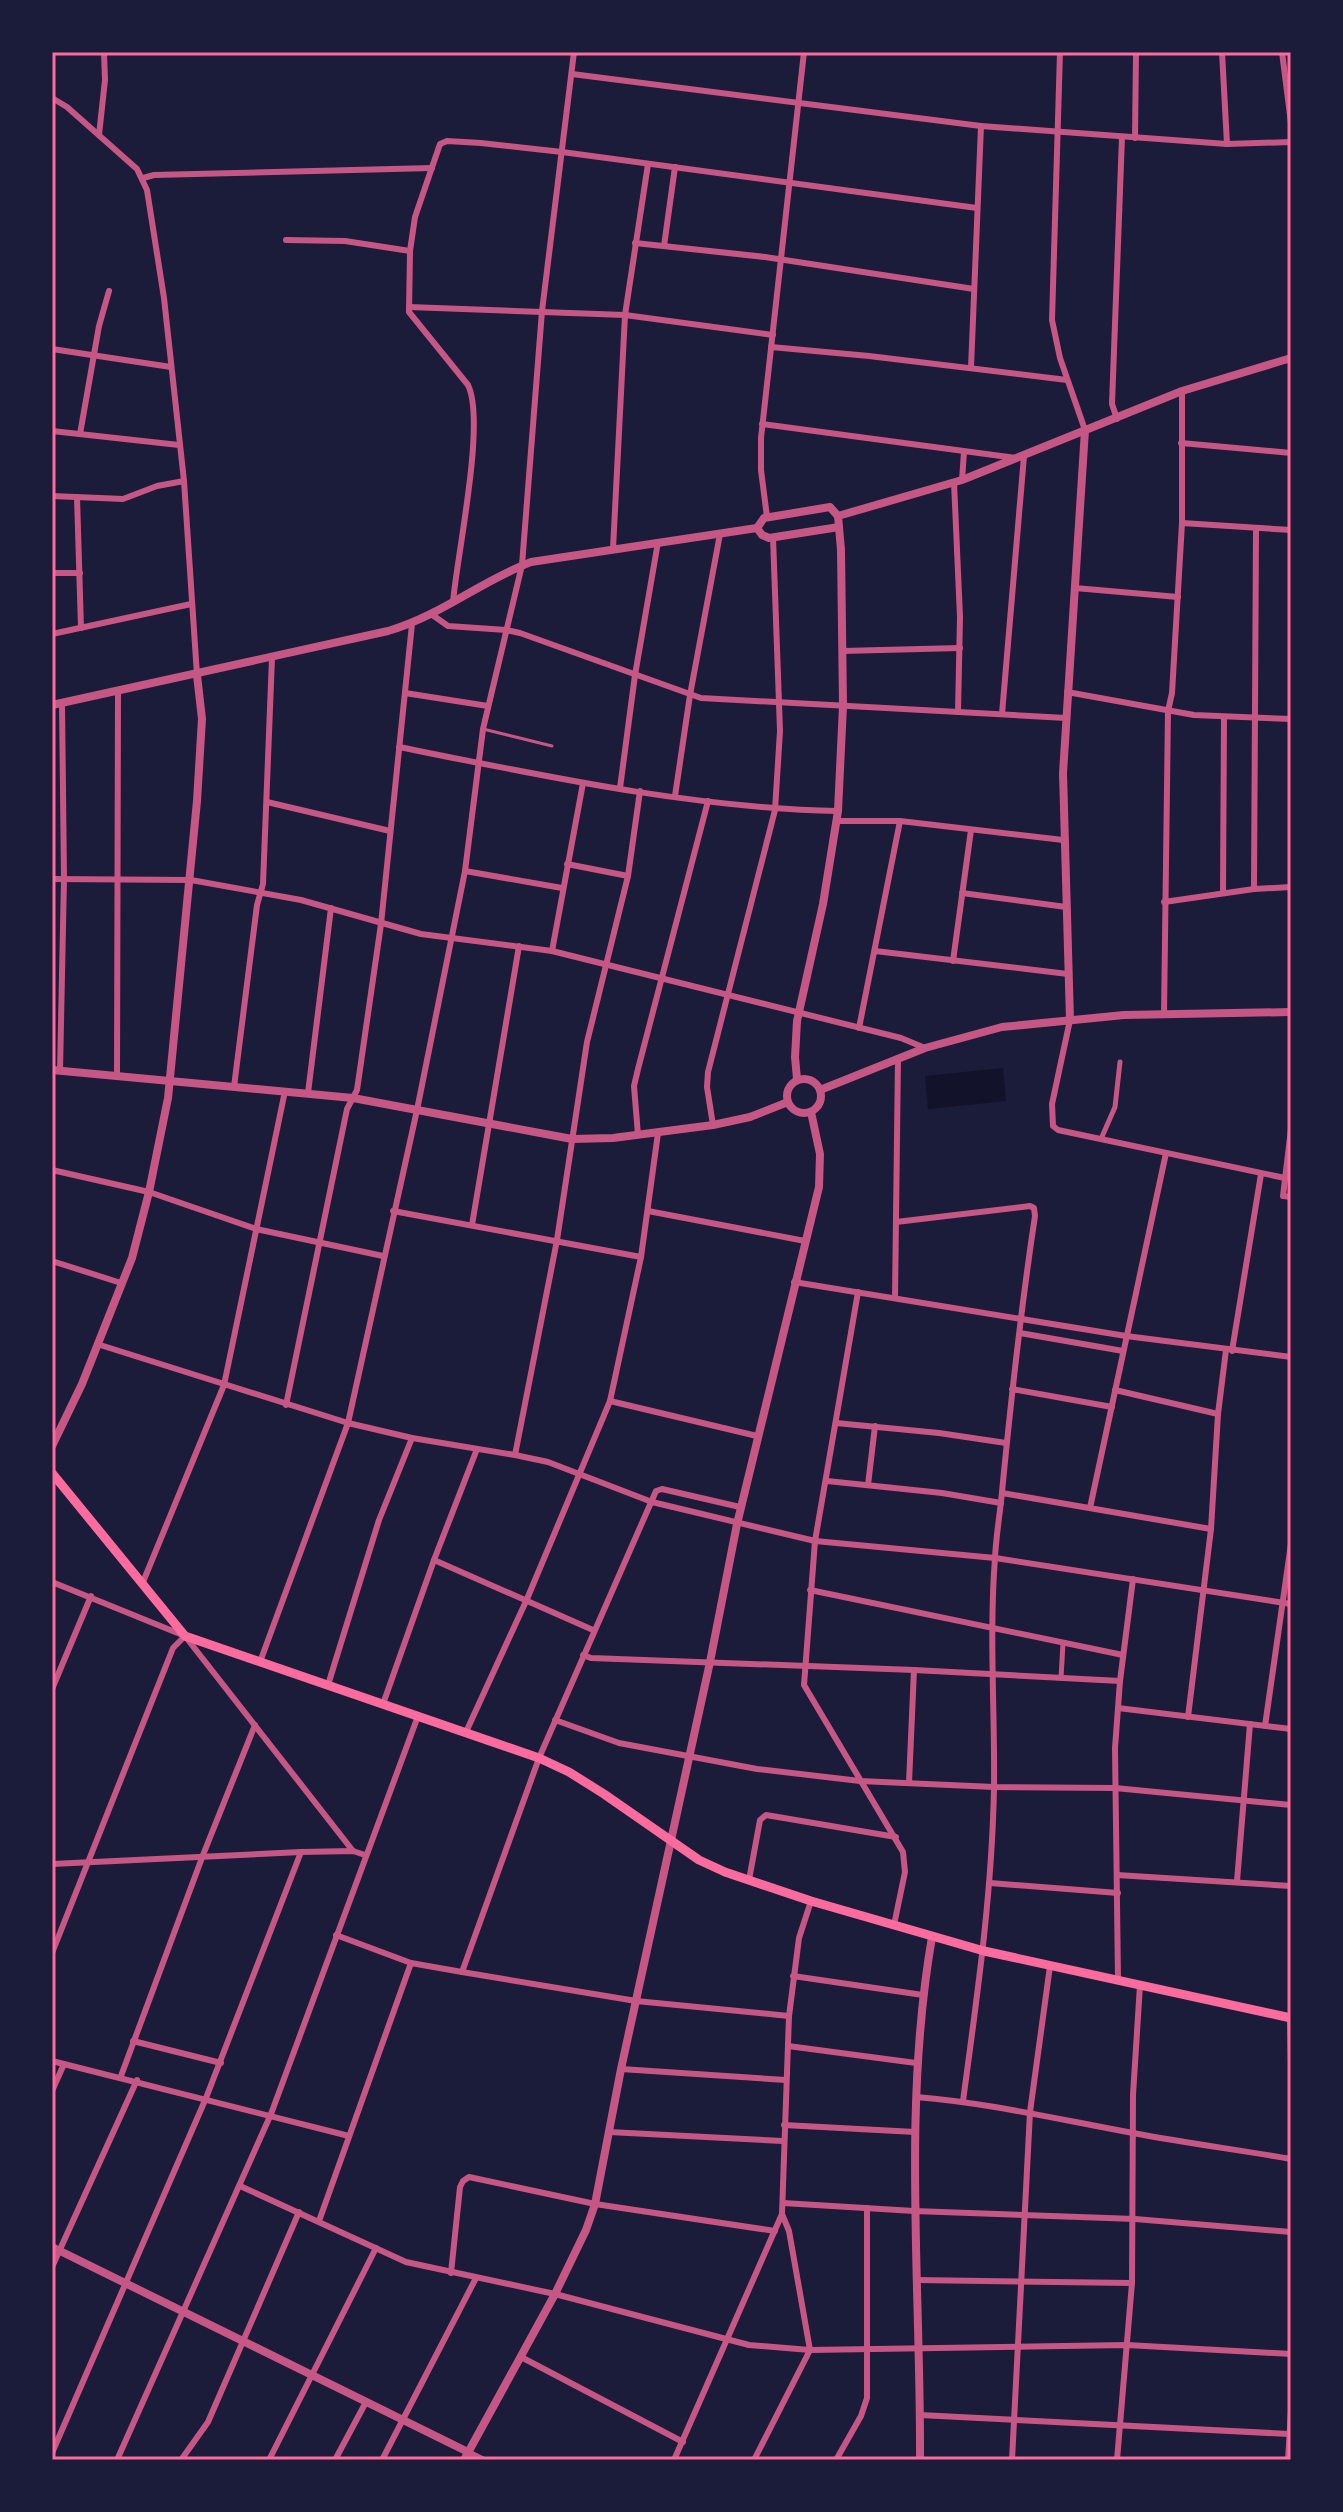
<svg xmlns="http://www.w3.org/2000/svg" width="1343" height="2512" font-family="'Source Sans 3',sans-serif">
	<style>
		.water { fill: #12122b }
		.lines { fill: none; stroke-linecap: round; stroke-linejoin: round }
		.service { stroke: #c65784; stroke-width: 3 }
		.pedestrian { stroke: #c65784; stroke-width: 5 }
		.minor { stroke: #c65784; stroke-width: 6 }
		.tertiary { stroke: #c65784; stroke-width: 8 }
		.secondary { stroke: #ff6b9d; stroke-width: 9 }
		.neatline { fill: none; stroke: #ff6b9d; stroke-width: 3 }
	</style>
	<rect width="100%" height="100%" fill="#1b1b3a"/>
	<polygon class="water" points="1003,1068 1006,1101 928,1109 925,1076"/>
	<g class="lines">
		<polyline class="service" points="483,729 552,746"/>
		<g class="pedestrian">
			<polyline points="1101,1139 1115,1107 1120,1062"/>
			<polyline points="1061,1678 1063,1643"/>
		</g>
		<g class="minor">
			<polyline points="1060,52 1052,320 1060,358 1085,430"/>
			<polyline points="1222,52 1227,144"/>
			<polyline points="1282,52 1291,123"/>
			<polyline points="572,74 981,126 1227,144 1291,142"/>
			<polyline points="52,98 67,107 137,169 147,190 164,298 184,481 197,675"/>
			<polyline points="99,135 105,80 104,52"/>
			<polyline points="1135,138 1136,52"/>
			<polyline points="143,178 154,175 432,168"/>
			<polyline points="286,240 345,241 410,251"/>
			<polyline points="635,243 765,257 974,289"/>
			<polyline points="664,246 675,167"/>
			<polyline points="409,307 625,315 773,335"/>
			<polyline points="771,347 869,356 1067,380"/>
			<polyline points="52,349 171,367"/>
			<polyline points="971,368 981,126"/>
			<polyline points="1117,419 1112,404 1122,137"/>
			<polyline points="762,424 1016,458"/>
			<polyline points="52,431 179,445"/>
			<polyline points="80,434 99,326 109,291"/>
			<polyline points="1181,443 1291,453"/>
			<polyline points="962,480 964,452"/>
			<polyline points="954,482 960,617 958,712"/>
			<polyline points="52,496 123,499 157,486 184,481"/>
			<polyline points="77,497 81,628"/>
			<polyline points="767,517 761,470 761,438 804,52"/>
			<polyline points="1182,523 1291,530"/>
			<polyline points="613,549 625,315 648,164"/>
			<polyline points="52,573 80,573"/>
			<polyline points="1075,588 1178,597"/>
			<path d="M453,602C457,555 486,422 468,385L409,312L410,251L415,217L440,144L447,141L481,143L562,152L977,208"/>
			<polyline points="431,614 448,626 506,630 520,633 701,698 1066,718"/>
			<polyline points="52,634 191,604"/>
			<polyline points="842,651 960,648"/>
			<polyline points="1067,692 1194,715 1291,719"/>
			<polyline points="405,693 488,706"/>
			<polyline points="1002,714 1024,456"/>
			<path d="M399,747C544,776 691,808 838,811"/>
			<polyline points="620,788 635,675 658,542"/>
			<polyline points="675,796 690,695 720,534"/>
			<polyline points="267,802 390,831"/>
			<polyline points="837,821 900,821 1063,840"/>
			<polyline points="567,864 628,876"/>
			<polyline points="465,871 562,888"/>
			<polyline points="52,879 191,880 301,900 421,934 552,951 901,1038 925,1048"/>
			<polyline points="1254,889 1256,529"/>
			<polyline points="962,893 1066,907"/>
			<polyline points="1223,893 1224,717"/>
			<polyline points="1164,902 1254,889 1291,887"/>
			<polyline points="552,951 583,783"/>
			<polyline points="875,951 1068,974"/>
			<polyline points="953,961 971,830"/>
			<polyline points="1164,1014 1168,711 1172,693 1182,523 1182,391"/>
			<polyline points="1070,1020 1052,1104 1053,1126 1058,1130 1285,1178"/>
			<polyline points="859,1028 900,821"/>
			<polyline points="60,1071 64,879 62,703"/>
			<polyline points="117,1077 118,692"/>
			<polyline points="234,1087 257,905 263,884 272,658"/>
			<polyline points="308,1093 331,908"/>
			<polyline points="713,1125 707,1087 708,1072 775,810 780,731 773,537"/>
			<polyline points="1291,1129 1283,1196 1291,1197"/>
			<polyline points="638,1135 634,1086 638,1069 708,801"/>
			<polyline points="52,1170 149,1192 256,1229 383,1256"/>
			<polyline points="393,1211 641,1257"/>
			<polyline points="648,1211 805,1241"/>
			<path d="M896,1222L1030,1206L1034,1208L1035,1216C1021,1308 1011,1399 1002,1492C1000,1514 996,1536 995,1558C989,1635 995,1712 994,1788C992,1894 977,1997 963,2101"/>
			<polyline points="472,1225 519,946"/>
			<polyline points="52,1261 121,1283"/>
			<polyline points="794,1282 1126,1336 1291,1357"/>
			<polyline points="858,1292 815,1541 804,1685 903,1852 905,1872 894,1925"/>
			<polyline points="895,1298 898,1058"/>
			<polyline points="1020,1333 1123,1351"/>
			<polyline points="97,1344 348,1423 412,1438 515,1455 548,1462 652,1502 815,1541 995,1558 1291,1604"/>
			<polyline points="1232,1351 1261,1174"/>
			<polyline points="1012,1389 1112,1407"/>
			<polyline points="1115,1390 1218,1414"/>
			<polyline points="610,1401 757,1436"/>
			<polyline points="286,1405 347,1109 357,1090 381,924 412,624"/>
			<polyline points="836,1423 939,1433 1006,1443"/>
			<polyline points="515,1455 557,1240 587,1042 628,876 640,791"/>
			<polyline points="827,1481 942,1493 1001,1503"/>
			<polyline points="868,1485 875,1426"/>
			<polyline points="1002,1493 1211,1529"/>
			<polyline points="1090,1508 1166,1153"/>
			<polyline points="434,1560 593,1630"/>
			<polyline points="52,1582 185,1636 353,1851"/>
			<polyline points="143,1582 224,1385 285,1091"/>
			<polyline points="810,1590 1123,1655"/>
			<polyline points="583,1655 591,1658 914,1670 1120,1681"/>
			<polyline points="260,1662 348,1423 417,1110 465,871 483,729 522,565 542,311 574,52"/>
			<polyline points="328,1685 379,1520 412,1438"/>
			<polyline points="52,1689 91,1596"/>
			<polyline points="383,1704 434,1560 477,1449"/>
			<polyline points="1118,1708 1291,1729"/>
			<polyline points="1188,1717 1211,1529 1218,1414 1226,1350"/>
			<polyline points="555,1720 619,1743 757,1769 860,1781 994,1787 1115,1788 1291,1805"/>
			<polyline points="1265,1726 1291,1544"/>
			<polyline points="466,1732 527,1599 610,1401 641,1257 658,1133"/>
			<polyline points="909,1783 914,1670"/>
			<polyline points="52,1864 301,1852 353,1851 365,1855"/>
			<polyline points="1117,1875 1291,1886"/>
			<polyline points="749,1880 760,1820 766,1815 896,1837"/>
			<polyline points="1237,1881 1250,1724"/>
			<polyline points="990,1883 1118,1893"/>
			<polyline points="336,1935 411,1963 462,1972 636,2001 789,2016"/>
			<polyline points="52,1953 173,1648 185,1636"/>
			<polyline points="462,1972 539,1758 656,1491 662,1489 740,1507"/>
			<polyline points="793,1976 923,1995"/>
			<polyline points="1118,1979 1115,1748 1120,1681 1133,1579"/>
			<polyline points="1290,2017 1291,2063"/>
			<polyline points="133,2041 221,2063"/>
			<polyline points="788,2046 916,2063"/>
			<polyline points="52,2061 349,2136"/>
			<polyline points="621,2069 786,2080"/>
			<polyline points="121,2076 203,1855 255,1725"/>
			<polyline points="52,2091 64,2064"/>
			<path d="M916,2097C990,2103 1061,2120 1133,2133C1186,2143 1239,2150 1291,2159"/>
			<polyline points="784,2125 915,2132"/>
			<polyline points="609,2132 783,2141"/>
			<polyline points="240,2186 406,2262 555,2294 749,2345 810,2350 1127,2345 1291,2354"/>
			<polyline points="783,2203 914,2211 1135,2219 1291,2232"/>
			<polyline points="319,2221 411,1963"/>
			<polyline points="52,2267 137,2080"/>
			<polyline points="451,2273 460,2187 463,2181 469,2177 595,2204 775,2231"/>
			<polyline points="916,2280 1132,2283"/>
			<polyline points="521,2357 683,2442"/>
			<polyline points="920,2415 1289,2434"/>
			<polyline points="468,2452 484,2460"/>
			<polyline points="52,2453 206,2098 301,1852"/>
			<polyline points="117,2460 271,2114 418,1716"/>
			<polyline points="181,2460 208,2422 299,2212"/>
			<polyline points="269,2460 376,2248"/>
			<polyline points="335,2460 366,2402"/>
			<polyline points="382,2460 476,2278"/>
			<polyline points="674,2460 782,2214 789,2016 799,1938 811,1901"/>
			<polyline points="754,2460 810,2350 789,2231 782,2214"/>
			<polyline points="836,2460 861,2416 867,2398 867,2208"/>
			<polyline points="1012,2460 1030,2112 1050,1966"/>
			<polyline points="1117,2460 1132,2283 1133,2095 1140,1985"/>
			<polyline points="1288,2460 1291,2411"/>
		</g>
		<g class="tertiary">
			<polyline points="838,516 962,480 1182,391 1291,358"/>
			<polyline points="757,528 764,518 830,507 838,516 841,550 843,706 838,811 823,904 797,1021 795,1057 797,1079"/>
			<polyline points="757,528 762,535 769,538 839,527"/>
			<path d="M52,705L388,631C440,616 481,581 531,562L757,528"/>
			<polyline points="1070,1020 1063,773 1085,430"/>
			<polyline points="52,1070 353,1098 572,1139 613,1138 713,1125 750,1117 788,1102"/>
			<circle cx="804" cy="1096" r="17"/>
			<polyline points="820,1090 925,1048 1002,1027 1124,1015 1291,1012"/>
			<polyline points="52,1446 82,1384 132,1258 149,1192 168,1098 197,801 202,719 197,675"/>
			<polyline points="52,2247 468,2452"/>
			<polyline points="464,2460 555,2294 586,2230 595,2204 621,2069 710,1662 737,1524 819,1187 820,1154 811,1112"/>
			<path d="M920,2460C921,2285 902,2110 932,1937"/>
		</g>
		<polyline class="secondary" points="52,1473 185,1636 539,1758 569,1772 604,1794 699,1860 725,1872 811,1901 984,1951 1291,2018"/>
	</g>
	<rect width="1343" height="2512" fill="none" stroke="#1b1b3a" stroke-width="108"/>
	<rect x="54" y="54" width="1235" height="2404" class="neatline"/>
</svg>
